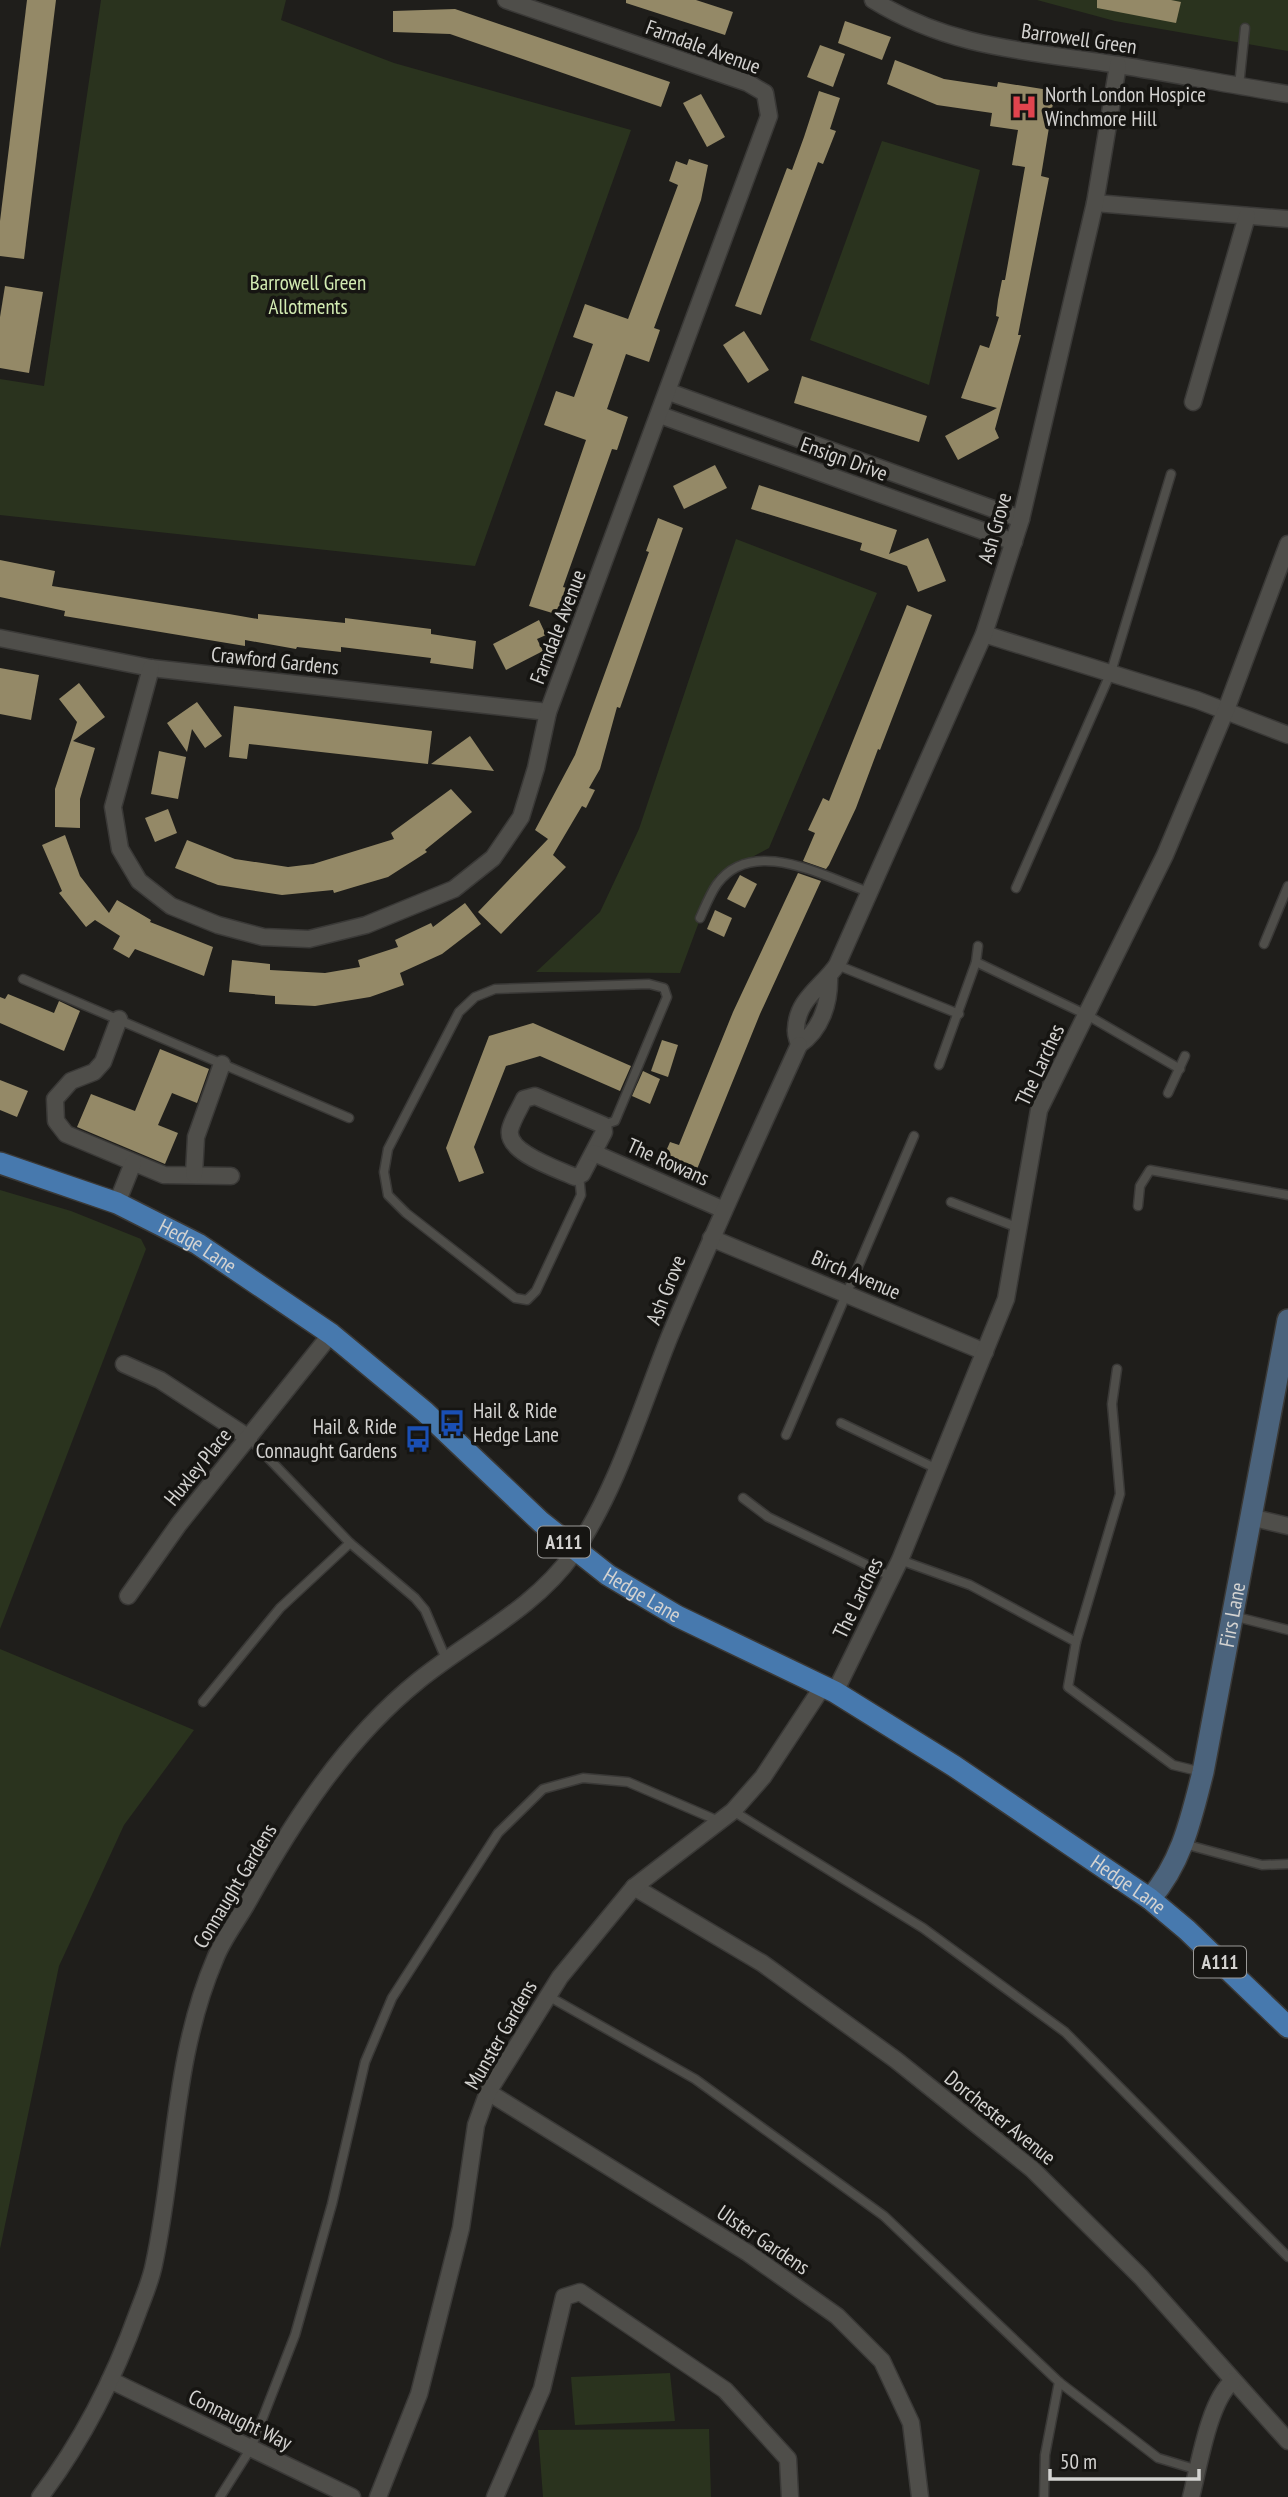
<svg xmlns="http://www.w3.org/2000/svg" width="1288" height="2497" font-family="'PT Sans Narrow',sans-serif">
	<style>
		.green { fill: #2a331e }
		.building { fill: #948967 }
		.lines { fill: none; stroke-linecap: round; stroke-linejoin: round }
		.lane-casing { stroke: #3a3937; stroke-width: 11 }
		.street-casing { stroke: #3a3937; stroke-width: 19 }
		.secondary-casing { stroke: #3a3937; stroke-width: 24 }
		.primary-casing { stroke: #3a3937; stroke-width: 24 }
		.lane { stroke: #4f4e4a; stroke-width: 8 }
		.street { stroke: #4f4e4a; stroke-width: 16 }
		.secondary { stroke: #4b637c; stroke-width: 21 }
		.primary { stroke: #4779ae; stroke-width: 21 }
		.labels { text-anchor: middle; stroke-width: 7; stroke-linejoin: round; paint-order: stroke }
		.shield { fill: #161512; stroke: #9b9a98; stroke-width: 2 }
		.shield-label { font-size: 19px; font-weight: bold; fill: #d4d3d1 }
		.street-label { font-size: 21px; fill: #d4d3d1; stroke: #161512 }
		.poi-label { font-size: 21px; fill: #d4d3d1; stroke: #161512; text-anchor: start }
		.park-label { font-size: 21px; fill: #d2ebb2; stroke: #161512 }
	</style>
	<rect width="100%" height="100%" fill="#1f1e1b"/>
	<g class="green">
		<polygon points="101,0 286,0 281,20 394,63 631,130 475,566 0,515 0,379 44,386"/>
		<polygon points="1037,0 1288,0 1288,51 1115,21"/>
		<polygon points="882,141 980,170 929,385 810,340"/>
		<polygon points="736,539 877,593 769,848 716,876 680,973 536,972 600,912 639,829"/>
		<polygon points="0,1190 71,1211 141,1239 146,1249 0,1629"/>
		<polygon points="0,1649 194,1730 124,1825 59,1966 0,2249"/>
		<polygon points="670,2373 675,2421 575,2425 571,2377"/>
		<polygon points="709,2429 711,2497 543,2497 538,2430"/>
	</g>
	<g class="building">
		<polygon points="27,0 56,0 24,259 0,256 0,221"/>
		<polygon points="626,0 696,0 733,12 725,35 626,3"/>
		<polygon points="1097,0 1171,0 1181,2 1176,23 1097,8"/>
		<polygon points="455,9 670,82 661,107 450,34 393,32 393,11"/>
		<polygon points="845,21 891,37 882,60 838,43"/>
		<polygon points="820,45 845,54 833,87 807,77"/>
		<polygon points="895,60 944,79 997,87 998,82 1055,91 1041,176 1049,178 1018,335 1021,335 995,429 999,438 958,460 945,436 997,408 961,398 980,345 989,348 999,317 996,316 998,300 1002,280 1005,280 1025,167 1012,165 1018,130 990,126 992,113 937,105 887,84"/>
		<polygon points="819,91 840,98 830,129 836,131 823,164 818,162 761,315 735,306 787,168 792,170 804,137"/>
		<polygon points="701,94 725,137 707,147 683,103"/>
		<polygon points="689,159 708,165 701,200 654,328 660,330 649,362 626,354 607,409 628,417 617,450 612,449 563,587 577,591 569,618 529,606 586,440 544,425 556,391 574,397 593,344 573,337 585,304 628,319 678,185 669,181 676,161 687,165"/>
		<polygon points="5,286 43,292 29,373 0,368 0,317"/>
		<polygon points="744,331 769,370 748,383 723,345"/>
		<polygon points="802,376 927,416 919,442 794,403"/>
		<polygon points="715,465 727,488 684,509 673,486"/>
		<polygon points="759,485 897,530 889,554 928,538 946,581 918,592 907,566 860,550 862,543 751,509"/>
		<polygon points="658,518 683,528 620,708 617,707 600,769 589,788 595,790 586,808 582,806 553,855 566,867 501,934 478,912 548,839 535,830 575,755 649,552 646,551"/>
		<polygon points="0,560 55,571 52,586 229,614 258,619 258,614 345,623 345,618 431,629 431,634 476,641 473,669 430,663 431,658 341,647 341,652 297,647 296,649 245,640 245,646 64,616 65,611 0,597"/>
		<polygon points="907,605 932,615 880,750 878,749 856,808 829,865 826,869 803,861 815,833 808,830 823,798 829,801"/>
		<polygon points="539,620 546,635 537,639 543,651 506,670 493,644"/>
		<polygon points="0,668 39,675 31,720 0,714"/>
		<polygon points="79,683 105,717 73,741 95,748 80,799 80,828 55,827 55,789 77,722 59,699"/>
		<polygon points="197,702 222,736 205,748 192,729 187,752 167,723"/>
		<polygon points="234,706 432,731 428,764 249,744 247,759 229,757"/>
		<polygon points="470,736 494,771 431,764"/>
		<polygon points="159,751 186,757 178,799 151,794"/>
		<polygon points="451,789 472,812 425,850 427,852 388,877 354,887 334,893 333,890 282,895 218,885 175,868 187,840 235,859 288,867 313,864 394,839 391,833"/>
		<polygon points="168,809 177,833 155,842 145,818"/>
		<polygon points="65,835 80,876 109,913 117,900 151,920 150,922 213,947 204,976 135,949 129,958 113,949 120,936 95,920 86,927 59,893 62,891 42,845"/>
		<polygon points="798,873 821,881 760,1014 693,1179 660,1165 670,1142 679,1145 733,1012"/>
		<polygon points="740,875 757,884 745,908 727,899"/>
		<polygon points="465,903 481,924 442,954 400,973 404,985 370,997 315,1006 275,1004 275,996 229,992 232,960 270,964 270,970 325,973 360,967 358,960 398,947 395,940 431,923 433,927"/>
		<polygon points="715,910 732,918 724,937 707,929"/>
		<polygon points="8,994 54,1013 59,1001 80,1011 64,1051 0,1023 0,997 5,999"/>
		<polygon points="533,1023 631,1066 620,1091 540,1056 506,1066 474,1147 484,1173 459,1182 446,1148 489,1036"/>
		<polygon points="662,1040 678,1045 668,1077 651,1071"/>
		<polygon points="160,1049 209,1069 197,1103 172,1093 158,1125 178,1133 165,1164 77,1127 91,1094 135,1111"/>
		<polygon points="643,1071 660,1079 650,1104 632,1096"/>
		<polygon points="0,1080 28,1091 17,1117 0,1110"/>
	</g>
	<g class="lines">
		<defs>
			<g id="lane">
				<polyline points="1239,86 1245,28"/>
				<polyline points="1016,888 1111,672 1171,474"/>
				<path d="M700,918C705,907 710,894 717,884C753,835 824,877 869,892"/>
				<polyline points="1264,944 1288,886"/>
				<polyline points="976,962 1087,1015 1180,1069"/>
				<polyline points="837,965 959,1014"/>
				<polyline points="23,979 349,1118"/>
				<polyline points="939,1065 976,962 978,946"/>
				<polyline points="1168,1093 1185,1056"/>
				<polyline points="579,1175 581,1195 536,1291 527,1300 515,1298 406,1213 388,1195 384,1172 388,1149 459,1012 475,997 495,989 649,984 664,988 667,997 615,1121 603,1125"/>
				<polyline points="951,1202 1019,1228"/>
				<polyline points="1138,1206 1140,1186 1150,1170 1288,1195"/>
				<polyline points="841,1423 935,1468"/>
				<polyline points="786,1435 914,1136"/>
				<polyline points="249,1438 350,1543 415,1598 425,1610 446,1659"/>
				<polyline points="743,1498 768,1517 892,1577"/>
				<polyline points="900,1560 970,1585 1076,1642 1120,1494 1112,1404 1117,1369"/>
				<polyline points="1233,1616 1288,1630"/>
				<polyline points="1076,1642 1068,1687 1173,1765 1202,1772"/>
				<polyline points="203,1702 280,1608 350,1543"/>
				<polyline points="733,1811 923,1928 1065,2032 1288,2257"/>
				<polyline points="1184,1844 1262,1865 1288,1864"/>
				<polyline points="548,1996 695,2079 884,2216 1059,2382 1158,2458 1198,2470"/>
				<polyline points="220,2497 251,2448 295,2335 332,2204 365,2062 392,1998 498,1833 543,1789 583,1778 628,1782 721,1822"/>
				<polyline points="1044,2497 1045,2455 1059,2382"/>
			</g>
			<g id="street">
				<path d="M873,0C952,49 1030,51 1119,65C1175,74 1232,85 1288,94"/>
				<polyline points="1095,203 1288,219"/>
				<polyline points="669,392 1021,519"/>
				<polyline points="1193,402 1247,216"/>
				<polyline points="660,415 1014,542"/>
				<polyline points="984,634 1197,700 1288,735"/>
				<polyline points="0,638 151,668 548,712"/>
				<polyline points="151,668 113,807 120,849 139,881 171,906 218,925 263,937 309,939 366,925 454,889 493,858 521,817 536,768 548,712 769,116 765,93 748,83 506,0"/>
				<path d="M829,976C830,1003 821,1030 799,1045C798,1039 795,1035 796,1029C797,999 822,987 837,965L984,634L1021,519L1095,203L1118,65"/>
				<polyline points="119,1019 103,1062 94,1072 71,1081 55,1099 56,1121 66,1134 164,1175 231,1176"/>
				<path d="M535,1096L603,1125L604,1132L582,1174L575,1177C558,1169 506,1153 510,1130C512,1120 520,1108 524,1099Z"/>
				<polyline points="594,1153 724,1210"/>
				<polyline points="194,1174 196,1137 222,1064"/>
				<polyline points="117,1203 133,1163"/>
				<polyline points="711,1238 985,1352"/>
				<polyline points="124,1364 160,1380 249,1438"/>
				<polyline points="1250,1517 1288,1526"/>
				<polyline points="128,1596 179,1524 331,1334"/>
				<polyline points="835,1692 900,1560 1006,1299 1039,1110 1165,855 1226,710 1288,544"/>
				<polyline points="634,1887 762,1963 896,2060 1032,2169 1141,2277 1288,2441"/>
				<polyline points="488,2092 748,2253 837,2316 882,2361 911,2423 920,2497"/>
				<polyline points="110,2380 352,2497"/>
				<path d="M40,2497C83,2440 114,2379 138,2312C144,2296 151,2280 154,2264C176,2161 173,2057 215,1959C223,1938 238,1920 249,1900C293,1821 346,1739 418,1681C470,1639 534,1609 573,1554C616,1492 641,1408 669,1338C710,1239 755,1142 799,1045"/>
				<polyline points="378,2497 419,2394 461,2228 476,2125 488,2092 560,1977 634,1887 733,1811 763,1777 823,1686"/>
				<polyline points="495,2497 542,2389 564,2297 580,2292 725,2390 788,2459 790,2497"/>
				<path d="M1191,2497C1199,2466 1209,2400 1233,2381"/>
			</g>
			<g id="secondary">
				<path id="s1" d="M1150,1899C1182,1862 1191,1819 1203,1772L1288,1320"/>
			</g>
			<g id="primary">
				<path id="s2" d="M0,1163L117,1203L198,1244L331,1334L425,1412L541,1522L608,1575L677,1616L835,1692L954,1766L1150,1899L1187,1930L1288,2027"/>
			</g>
		</defs>
		<use href="#lane" class="lane-casing"/>
		<use href="#street" class="street-casing"/>
		<use href="#secondary" class="secondary-casing"/>
		<use href="#primary" class="primary-casing"/>
		<use href="#lane" class="lane"/>
		<use href="#street" class="street"/>
		<use href="#secondary" class="secondary"/>
		<use href="#primary" class="primary"/>
	</g>
	<defs>
		<symbol id="hospital-bare" viewBox="-9 -9 18 18"><path d="M-5-5h3v3.5h4V-5h3V5h-3V1.5h-4V5h-3Z" fill="#e0444e" stroke="#161512" stroke-width="2.5" paint-order="stroke"/></symbol>
		<symbol id="bus-bare" viewBox="-9 -9 18 18"><path d="M-5-6H5V4H4V6H2V4H-2V6H-4V4H-5ZM-3.5-4V0h7V-4ZM-3.5 1.2v1.5H-2V1.2ZM2 1.2v1.5H3.5V1.2Z" fill="#1a4fb4" stroke="#161512" stroke-width="2.5" paint-order="stroke"/></symbol>
	</defs>
	<g fill-rule="evenodd">
		<use href="#hospital-bare" x="1005" y="88" width="38" height="38"/>
		<use href="#bus-bare" x="433" y="1404" width="38" height="38"/>
		<use href="#bus-bare" x="399" y="1420" width="38" height="38"/>
	</g>
	<g class="labels">
		<g class="shield">
			<rect x="538" y="1526.5" width="52" height="31" rx="5"/>
			<rect x="1194" y="1946.5" width="52" height="31" rx="5"/>
		</g>
		<g class="shield-label">
			<text x="564" y="1549">A111</text>
			<text x="1220" y="1969">A111</text>
		</g>
		<g class="street-label">
			<text transform="translate(1079 39) rotate(8)" y="7">Barrowell Green</text>
			<text transform="translate(703 47) rotate(20)" y="7">Farndale Avenue</text>
			<text transform="translate(844 459) rotate(20)" y="7">Ensign Drive</text>
			<text transform="translate(995 528) rotate(-74)" y="7">Ash Grove</text>
			<text transform="translate(558 627) rotate(-69)" y="7">Farndale Avenue</text>
			<text transform="translate(275 661) rotate(6)" y="7">Crawford Gardens</text>
			<text transform="translate(1040 1065) rotate(-65)" y="7">The Larches</text>
			<text transform="translate(668 1162) rotate(24)" y="7">The Rowans</text>
			<text dy="7" stroke="none"><textPath href="#s2" startOffset="215">Hedge Lane</textPath></text>
			<text transform="translate(856 1275) rotate(23)" y="7">Birch Avenue</text>
			<text transform="translate(666 1290) rotate(-68)" y="7">Ash Grove</text>
			<text transform="translate(198 1467) rotate(-51)" y="7">Huxley Place</text>
			<text dy="7" stroke="none"><textPath href="#s2" startOffset="782">Hedge Lane</textPath></text>
			<text transform="translate(858 1598) rotate(-64)" y="7">The Larches</text>
			<text dy="7" stroke="none"><textPath href="#s1" startOffset="299">Firs Lane</textPath></text>
			<text dy="7" stroke="none"><textPath href="#s2" startOffset="1349">Hedge Lane</textPath></text>
			<text transform="translate(235 1886) rotate(-59)" y="7">Connaught Gardens</text>
			<text transform="translate(501 2035) rotate(-60)" y="7">Munster Gardens</text>
			<text transform="translate(1000 2118) rotate(39)" y="7">Dorchester Avenue</text>
			<text transform="translate(763 2240) rotate(34)" y="7">Ulster Gardens</text>
			<text transform="translate(240 2420) rotate(26)" y="7">Connaught Way</text>
		</g>
		<g class="poi-label">
			<text x="1045" y="102">North London Hospice<tspan x="1045" dy="24">Winchmore Hill</tspan></text>
			<text x="473" y="1418">Hail &amp; Ride<tspan x="473" dy="24">Hedge Lane</tspan></text>
			<text x="397" y="1434" text-anchor="end">Hail &amp; Ride<tspan x="397" dy="24">Connaught Gardens</tspan></text>
		</g>
		<g class="park-label">
			<text x="308" y="290">Barrowell Green<tspan x="308" dy="24">Allotments</tspan></text>
		</g>
	</g>
	<path d="M1050 2469v10h149v-10" fill="none" stroke="#d4d3d1" stroke-width="3.5"/>
	<text x="1060" y="2469" font-size="21" fill="#d4d3d1" stroke="#161512" stroke-width="5" paint-order="stroke">50 m</text>
</svg>
